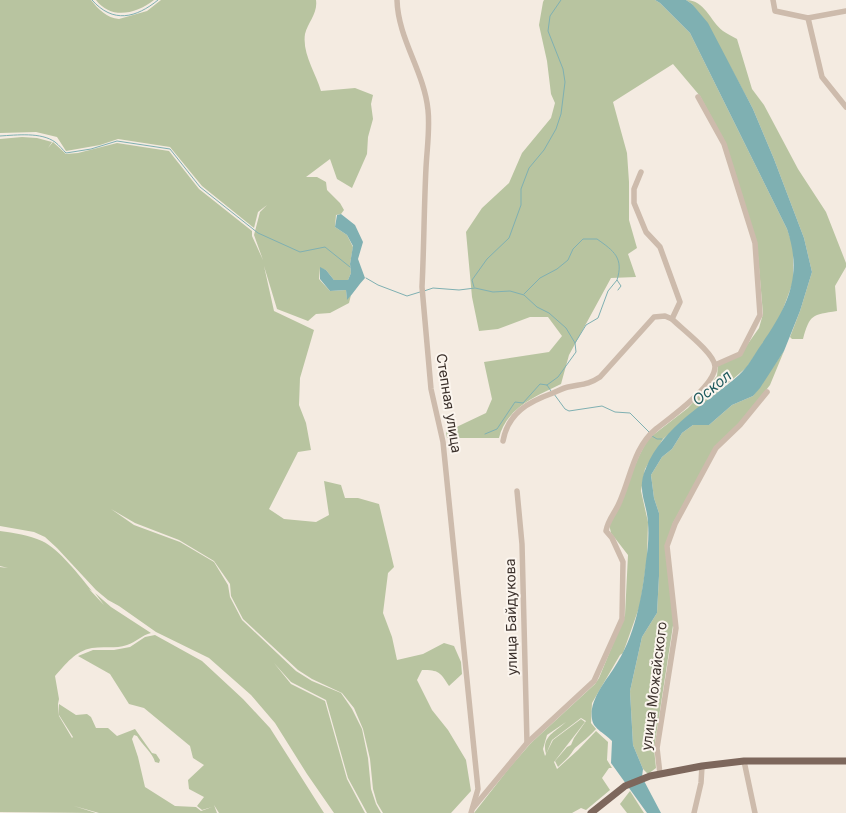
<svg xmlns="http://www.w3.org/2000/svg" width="846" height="813" font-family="Inter,sans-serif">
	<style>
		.green { fill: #b8c4a0 }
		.water { fill: #7fb0b2 }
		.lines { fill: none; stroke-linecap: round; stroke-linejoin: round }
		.stream { stroke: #7fb0b2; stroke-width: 1 }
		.minor { stroke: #cdbbac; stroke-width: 5.5 }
		.major { stroke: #7d675c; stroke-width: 7 }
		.labels { text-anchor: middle; stroke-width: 4; stroke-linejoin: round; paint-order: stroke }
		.street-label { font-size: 14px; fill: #3b302b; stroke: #fbf5ee }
		.water-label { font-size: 15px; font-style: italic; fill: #1f5a5e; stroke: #fbf5ee }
	</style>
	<rect width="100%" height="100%" fill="#f4ebe1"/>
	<g class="green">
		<path d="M0,0H91C98,9 107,18 119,19L147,11L161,0H316C318,13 308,22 305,34C302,54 316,73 321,91L355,88L373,95L371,104L373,119L368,137L367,154L352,188L337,179L330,159L306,177H317L326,182L327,190L340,203L344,210L341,214L336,215L335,227L347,235L353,247L350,264L351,273L348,280H334L326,270L320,268L319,279L330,291L346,290L347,299L351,295L349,303L330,313L316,314L308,321L277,309L264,266L274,311L314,330L300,378L299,405L306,423L311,450L298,452L269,509L284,519L316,522L329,515L324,481L341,485L345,498H358L379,504L394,567L388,573L383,613L392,637L397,660L423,654L444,643L454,646L461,662L462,674L449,686C440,672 439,670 422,670L417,680L432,710L448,730L466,760L471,791L451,813H383L377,803L373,789L370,759L363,729L354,708L342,693L312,679L298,670L243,619L231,596L230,584L214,561L179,540L135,523L111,509L134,525L180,542L214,562L228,585L230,597L242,620L296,671L312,681L341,693L352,709L362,729L368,758L371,789L376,804L381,813H367L348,778L326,700L291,682L274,663L291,684L325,701L347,779L365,813H334L307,774L275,723L251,695L209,658L156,632L119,606L108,600L96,590L57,548L45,537L34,532L0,526V139L22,137L37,138L52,142L48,148L53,142L66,154L78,153L117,143L169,151L199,189L252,231V236L263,260L254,235L260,212L267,205L258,212L254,228L202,186L170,147L118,139L100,145L66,151L57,137L36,132L0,133Z"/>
		<path d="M96,0H154C136,14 111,20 96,0Z"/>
		<path d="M544,0H655L660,3L690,33L787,229L793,246V282L779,320L747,367L663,439L645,469L641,491L648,522L647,559L640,605L623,653L620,655L592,703L591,723L596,729C590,736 582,742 575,748C573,750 572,753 570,755C567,759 562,763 558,767L555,761L567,747L571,745L574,738L586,721L581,718L552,740L546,754C541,737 555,732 566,722L547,735L543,749L545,756L553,740L581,719L585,722L554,762L557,769L578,750L596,731L608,742L607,760L612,768H609L602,778L610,790L586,810L581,808L572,813H474L510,767L531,743L595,684L599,678L625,615L628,555L611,533L609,524L640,454L648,439L688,408L717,376L718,366L740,355L759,328L763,314L757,244L725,142L700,96L673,64L613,102L627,153L629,182V220L637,248L628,254L636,277L611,278L569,355L561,384C536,396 506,408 499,438H447L446,432L486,413L492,399L484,362L549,352L562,336L548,317H530L498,329L479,331L472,297L466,232L482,208L509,183L522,153L551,118L555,103L551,94L547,61L539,25L543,2Z"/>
		<path d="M686,0C705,0 710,21 723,31C727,34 732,36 737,39L752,89L764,105L798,169L826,212L846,263V267L835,286L837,311C812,315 810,314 803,339H792L790,337L800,311L812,272L804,238L774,159L753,109L731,68L692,4Z"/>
		<polygon points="784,351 770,385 740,423 714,449 673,523 666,546 674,619 654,749 656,768 648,774 643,769 633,745 630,691 642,637 657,613 659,576 659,513 654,498 651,475 662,457 672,449 682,433 693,425 709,425 732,405 753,396"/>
		<path d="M0,531C14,533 29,535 42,541C60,550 79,575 92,591L89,589L104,605L95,593L111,607L151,633C142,635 136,642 127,645C115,649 104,646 92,648C75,651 66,664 55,676L59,699L58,704L59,716L72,738L73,737L59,715V704L76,715L87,714L91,717L96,728H108L117,736L135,729L152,753L156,754L160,760L159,763L155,762C153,753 142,745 137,736L134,735L132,739L138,757L145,787L175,806L196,807L201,811L212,807L202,810L197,806L204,797L189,789L188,780L204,765L193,758L190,746L144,708L129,704L110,674L78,656L93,650H114L130,647L145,637L155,635L202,661L243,699L270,728L324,813H219L214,805L217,813H99L74,806L96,813L0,812V567L8,568L0,566Z"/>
		<polygon points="630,791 644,813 627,813 620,804"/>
	</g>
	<g class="water">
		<path d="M655,0H686L692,4L708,23L753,109L774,159L804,238L812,272L800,311L784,351L760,388L753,396L732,405L709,425H693L682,433L672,449L662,457L651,475L654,498L659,513V576L657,613L642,637L630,691L633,745L643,769L642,777L661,813H647L611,763L612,741C606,734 593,729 592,719C589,701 605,682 614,668C635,637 642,598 646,561C648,549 649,535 648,523C647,502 636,490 646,468C663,426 707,403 739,375C748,367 754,355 761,345C788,306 803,276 787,229L690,33L660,3Z"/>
		<path d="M341,214L355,225L363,242L358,259L365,278C358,285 354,293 347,300L346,290L330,291L320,279V267L326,270L334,280H348L351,273L350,264L353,246L347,235L335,227L337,215Z"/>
	</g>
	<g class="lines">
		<g class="stream">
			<path d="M92,0C113,24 136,18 158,0"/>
			<path d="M0,136C17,135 41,132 55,142C59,145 63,150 66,153L91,149L117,141L170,149L200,187L258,233L300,252L325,247L350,267"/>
			<polyline points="366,278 378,285 407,296 420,292"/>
			<polyline points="474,287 472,280 487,259 509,238 521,205 521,189 529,168 544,150 556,129 561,114 565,82 563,69 548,31 550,16 561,0"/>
			<polyline points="424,291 433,288 459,290 475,288 493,292 510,291 524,295 537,307 549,313 566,328 575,343 576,352 558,377 547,385"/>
			<path d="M524,294L540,278L557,269L568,260L573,249L583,239H597C614,251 624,258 617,280"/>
			<polyline points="575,343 586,325 598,318 608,291 617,280 621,286 618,290"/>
			<polyline points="554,394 565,409 569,411 602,406 615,412 630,413 650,433"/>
			<polyline points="485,434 497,429 515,402 523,403 540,384 547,385 551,391"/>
			<polyline points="652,436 657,439 662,439"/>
		</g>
		<g class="minor">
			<path d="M397,0C398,39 424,71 428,110C430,129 427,148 426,168C424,207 424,247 422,287L431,389L443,442L478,789L471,813"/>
			<polyline points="773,0 775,11 808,18 846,11"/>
			<polyline points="808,18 822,77 846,107"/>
			<polyline points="698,97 724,144 755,243 760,315 740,354 715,365"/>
			<polyline points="641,172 634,189 634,203 646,232 660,247 680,302 672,319"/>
			<polyline points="517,491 522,544 527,743"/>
			<polyline points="744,761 755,813"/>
			<polyline points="660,774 657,748 676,628 667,546 675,524 716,448 740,425 767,392"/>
			<path d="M473,808L527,743L594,681L622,619L623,562L612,538L606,531C608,519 616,512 620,501C631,476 634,447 656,429C670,418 716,385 715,366C714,353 682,329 672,319L665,316L654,317L600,377C588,385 582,384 568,387C563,388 558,391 553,393C528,402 508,413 503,441"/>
			<polyline points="694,813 701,783 702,766"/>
		</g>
		<polyline class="major" points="591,813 625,786 650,776 702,766 744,761 846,761"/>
	</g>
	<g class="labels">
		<g class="street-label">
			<text transform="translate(449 403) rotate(81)" y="5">Степная улица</text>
			<text transform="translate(511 617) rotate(-91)" y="5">улица Байдукова</text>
			<text transform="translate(654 686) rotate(-83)" y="5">улица Можайского</text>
		</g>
		<g class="water-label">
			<text transform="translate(712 388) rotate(-39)" y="5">Оскол</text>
		</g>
	</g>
</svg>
